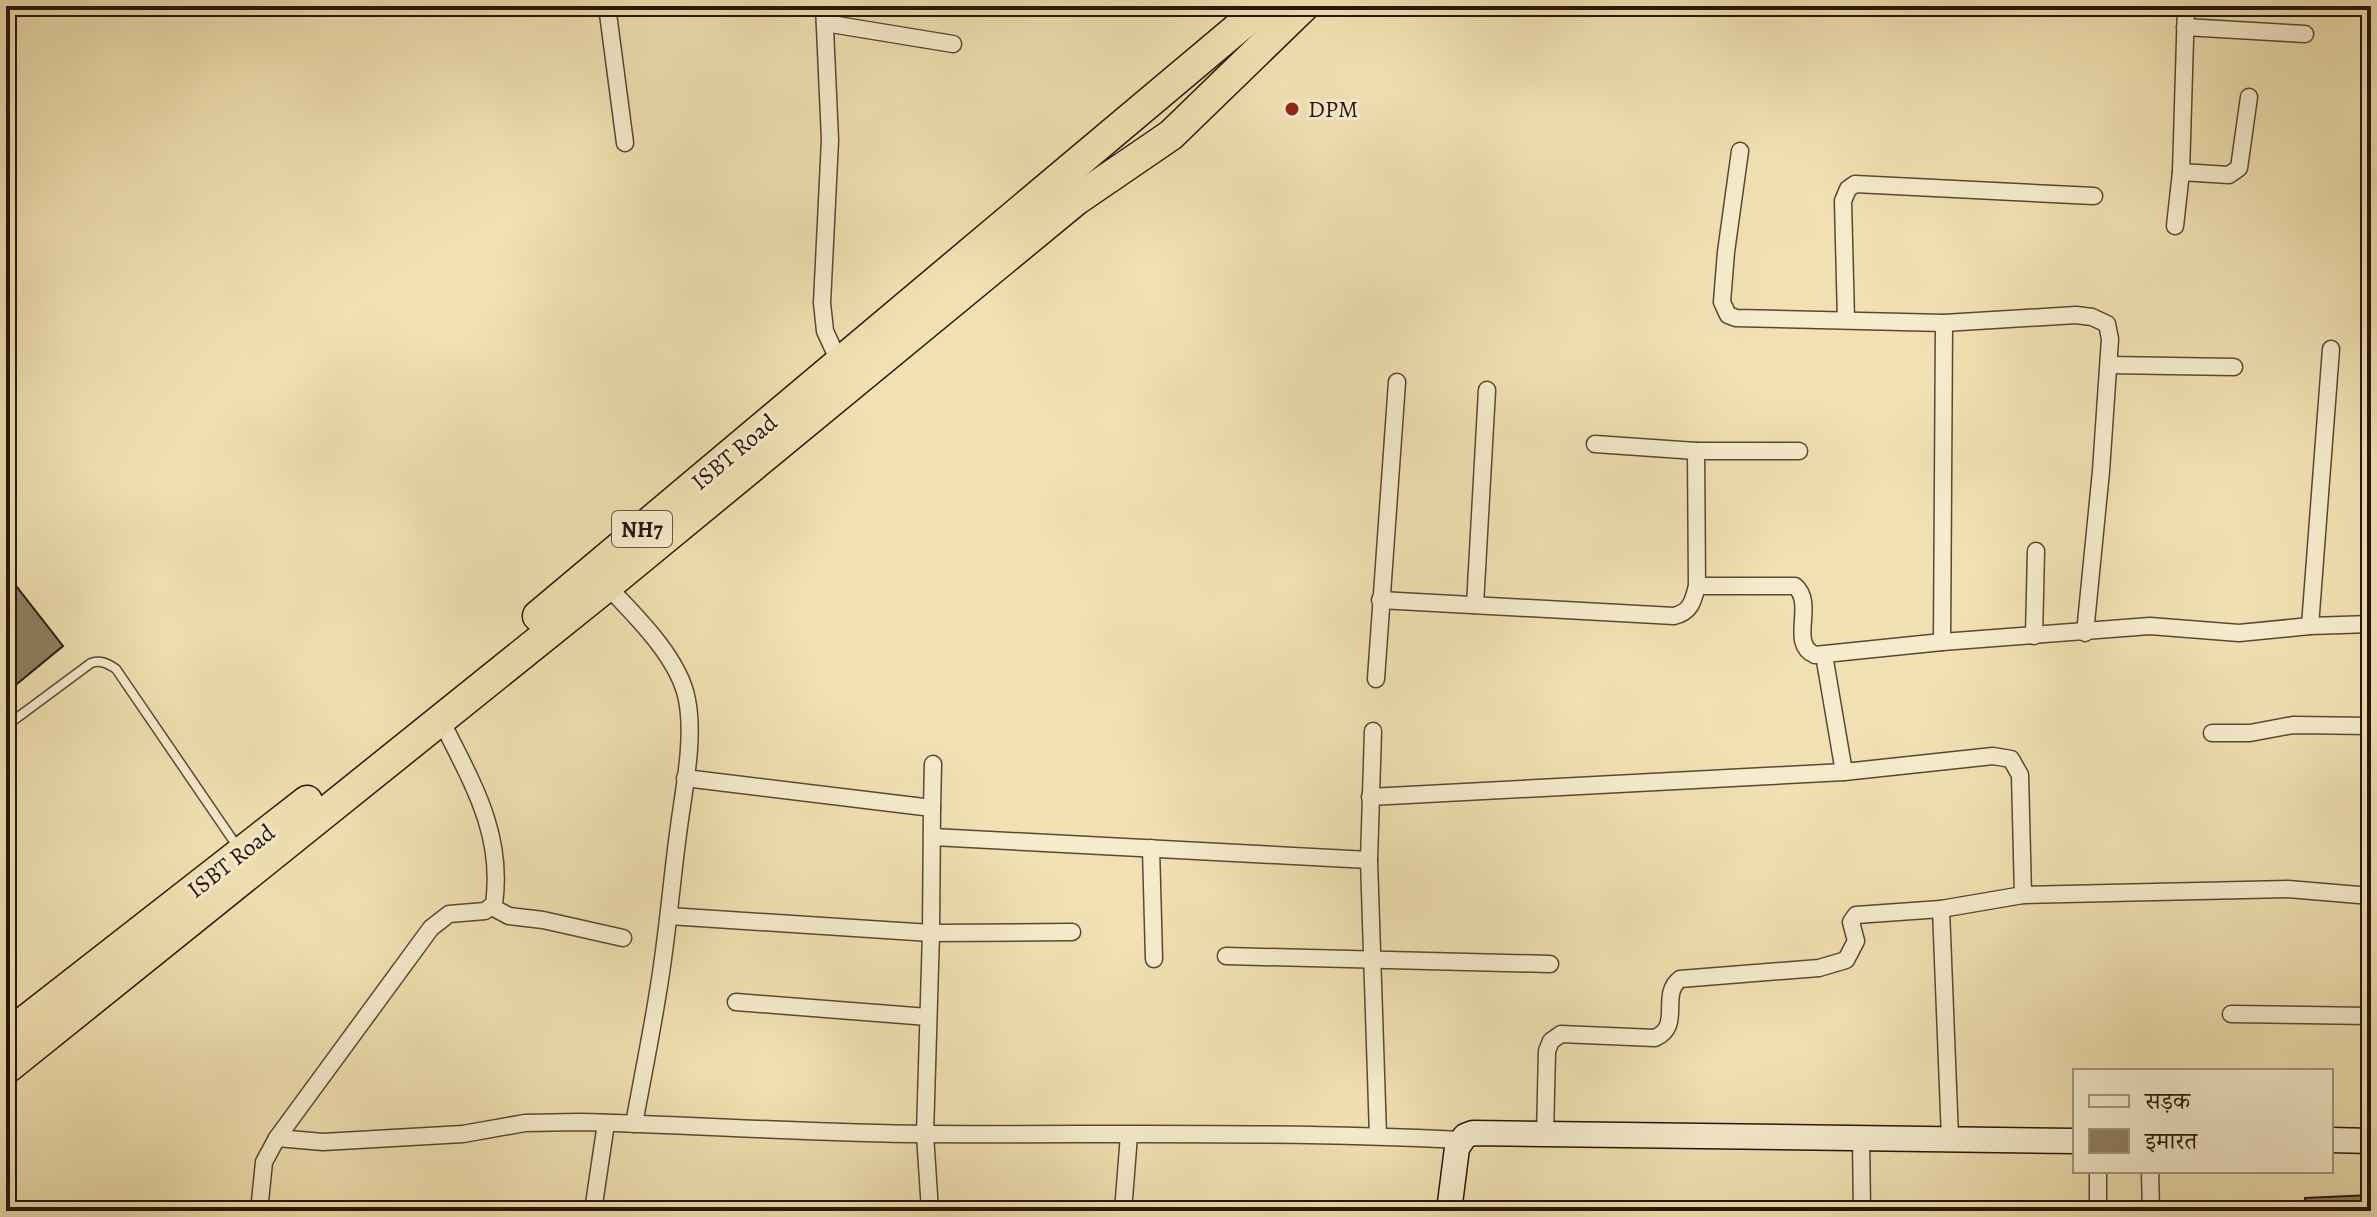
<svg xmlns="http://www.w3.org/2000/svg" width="2377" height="1217" font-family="Alegreya,'Noto Serif Devanagari',serif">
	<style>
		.building { fill: #907f61; stroke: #27150a; stroke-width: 2 }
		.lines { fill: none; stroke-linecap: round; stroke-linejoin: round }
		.lane-casing { stroke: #5a4834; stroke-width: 11 }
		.street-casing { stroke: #5a4834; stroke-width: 19 }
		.secondary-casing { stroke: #27150a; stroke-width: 27 }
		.highway-casing { stroke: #27150a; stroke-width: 33 }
		.lane { stroke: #f6eccd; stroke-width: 8 }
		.street { stroke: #f6eccd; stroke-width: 16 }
		.secondary { stroke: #f6eccd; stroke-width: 24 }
		.highway { stroke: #f1e1b2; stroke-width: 30 }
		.poi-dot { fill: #8f2418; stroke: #f6eccd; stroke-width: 3 }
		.labels { text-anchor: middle; stroke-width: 6; stroke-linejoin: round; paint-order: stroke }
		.shield { fill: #f6eccd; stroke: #655644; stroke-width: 2 }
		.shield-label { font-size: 22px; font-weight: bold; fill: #27150a }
		.poi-label { font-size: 24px; fill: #27150a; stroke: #f6eccd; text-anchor: start }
		.street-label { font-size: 24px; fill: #27150a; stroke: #f6eccd }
	</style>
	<rect width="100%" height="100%" fill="#f1e1b2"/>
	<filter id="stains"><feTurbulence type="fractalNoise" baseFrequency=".0025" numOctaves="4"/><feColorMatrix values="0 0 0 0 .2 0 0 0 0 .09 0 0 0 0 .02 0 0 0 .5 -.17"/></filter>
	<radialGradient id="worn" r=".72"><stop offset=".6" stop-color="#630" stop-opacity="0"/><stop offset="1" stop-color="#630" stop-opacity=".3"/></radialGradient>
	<g class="building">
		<polygon points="6,573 63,646 6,693"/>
		<polygon points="2371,1195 2371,1211 2306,1211 2305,1198"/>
	</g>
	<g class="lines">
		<defs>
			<path id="lane" d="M6,726L91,663C101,660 107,663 116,669L239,849"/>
			<g id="street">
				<polyline points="607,6 625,143"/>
				<polyline points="824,6 830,140 822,303 825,331 842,368"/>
				<polyline points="825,23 953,44"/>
				<polyline points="2185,27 2305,34"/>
				<polyline points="1740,151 1726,252 1722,302 1728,315 1736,318 1944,323 2076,315 2092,317 2107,324 2110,339 2101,471 2085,633"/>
				<polyline points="2181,172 2229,175 2239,168 2249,97"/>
				<polyline points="2175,226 2181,172 2186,6"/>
				<polyline points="1846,320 1843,201 1848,189 1855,184 2094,196"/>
				<polyline points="2109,365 2234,367"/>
				<polyline points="1696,451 1799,451"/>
				<path d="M607,586C635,615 680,659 687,700C695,740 683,793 678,834C671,887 667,939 658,992C651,1036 642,1080 634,1124"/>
				<path d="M1697,586H1795C1816,604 1788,644 1815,655L1942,642L2150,626L2239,633L2310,626L2371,624"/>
				<path d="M1380,600L1674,616C1691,612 1693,601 1697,586L1696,451L1595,444"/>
				<polyline points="1475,605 1487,390"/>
				<polyline points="2310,626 2331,349"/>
				<polyline points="2034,636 2036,551"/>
				<polyline points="1942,642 1944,323"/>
				<polyline points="1824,655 1844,772 1993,756 2011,759 2020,775 2023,895"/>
				<polyline points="1376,679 1397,382"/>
				<path d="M441,720C471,781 504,833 494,904L485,911L449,914L431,928L277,1138L323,1142L463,1134L525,1123L579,1122C695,1125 810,1133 926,1134C1104,1135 1283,1131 1461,1140"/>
				<polyline points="1373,731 1369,860 1378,1136"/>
				<polyline points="2212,733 2250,733 2293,725 2371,726"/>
				<polyline points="685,778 932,808 931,933 925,1134 930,1211"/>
				<polyline points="1370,797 1844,772"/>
				<polyline points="932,808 933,764"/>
				<polyline points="933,837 1369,860"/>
				<polyline points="1151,848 1154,959"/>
				<polyline points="492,907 509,916 543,920 623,938"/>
				<polyline points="1941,909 1950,1138"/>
				<polyline points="669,916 931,933 1072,932"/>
				<polyline points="1226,956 1550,964"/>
				<polyline points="736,1002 928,1017"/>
				<polyline points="2231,1014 2371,1016"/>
				<path d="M1545,1135L1547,1051L1551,1041L1561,1034L1655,1038C1683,1026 1659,995 1680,979L1819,968L1846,960L1856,941L1851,922L1856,915L1941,909L2023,895L2288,889L2371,896"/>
				<polyline points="1861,1139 1862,1211"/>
				<polyline points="2150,1171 2151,1211"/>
				<polyline points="259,1211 264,1162 277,1138"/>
				<polyline points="593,1211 606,1123"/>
				<polyline points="1123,1211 1129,1135"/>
				<polyline points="2098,1211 2098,1171"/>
			</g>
			<g id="secondary">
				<polyline points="2331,1140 2371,1141"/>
				<polyline points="1449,1211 1457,1148 1465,1136 1473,1133 2075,1141"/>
			</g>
			<g id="highway">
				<polyline points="538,616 1264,6"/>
				<polyline points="6,1036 307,801"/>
				<polyline points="6,1069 607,586 1076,200 1171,135 1304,6"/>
			</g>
		</defs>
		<use href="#lane" class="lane-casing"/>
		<use href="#street" class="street-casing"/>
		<use href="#secondary" class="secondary-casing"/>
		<use href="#highway" class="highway-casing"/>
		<use href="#lane" class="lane"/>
		<use href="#street" class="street"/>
		<use href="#secondary" class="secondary"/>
		<use href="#highway" class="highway"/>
	</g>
	<circle class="poi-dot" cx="1292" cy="109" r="8"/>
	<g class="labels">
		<rect class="shield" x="612" y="511" width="60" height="36" rx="6"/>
		<g class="shield-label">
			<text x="642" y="537">NH7</text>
		</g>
		<g class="poi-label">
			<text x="1308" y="117">DPM</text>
		</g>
		<g class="street-label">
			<text transform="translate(734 452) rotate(-40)" y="8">ISBT Road</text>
			<text transform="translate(231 861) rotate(-38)" y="8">ISBT Road</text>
		</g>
	</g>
	<rect width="2377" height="1217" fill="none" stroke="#f1e1b2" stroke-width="32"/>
	<rect x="8" y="8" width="2361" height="1201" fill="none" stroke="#27150a" stroke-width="4"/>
	<rect x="16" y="16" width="2345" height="1185" fill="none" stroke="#27150a" stroke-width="2"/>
	<rect x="2073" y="1069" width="260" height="104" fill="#f6eccd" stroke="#a3967f" stroke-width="2"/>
	<rect x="2089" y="1095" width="40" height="12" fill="#f6eccd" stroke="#a3967f" stroke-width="2"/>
	<text x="2145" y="1109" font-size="24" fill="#27150a">सड़क</text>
	<rect x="2089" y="1129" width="40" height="24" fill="#907f61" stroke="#a3967f" stroke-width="2"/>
	<text x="2145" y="1149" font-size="24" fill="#27150a">इमारत</text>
	<rect width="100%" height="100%" filter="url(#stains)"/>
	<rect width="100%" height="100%" fill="url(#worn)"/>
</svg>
